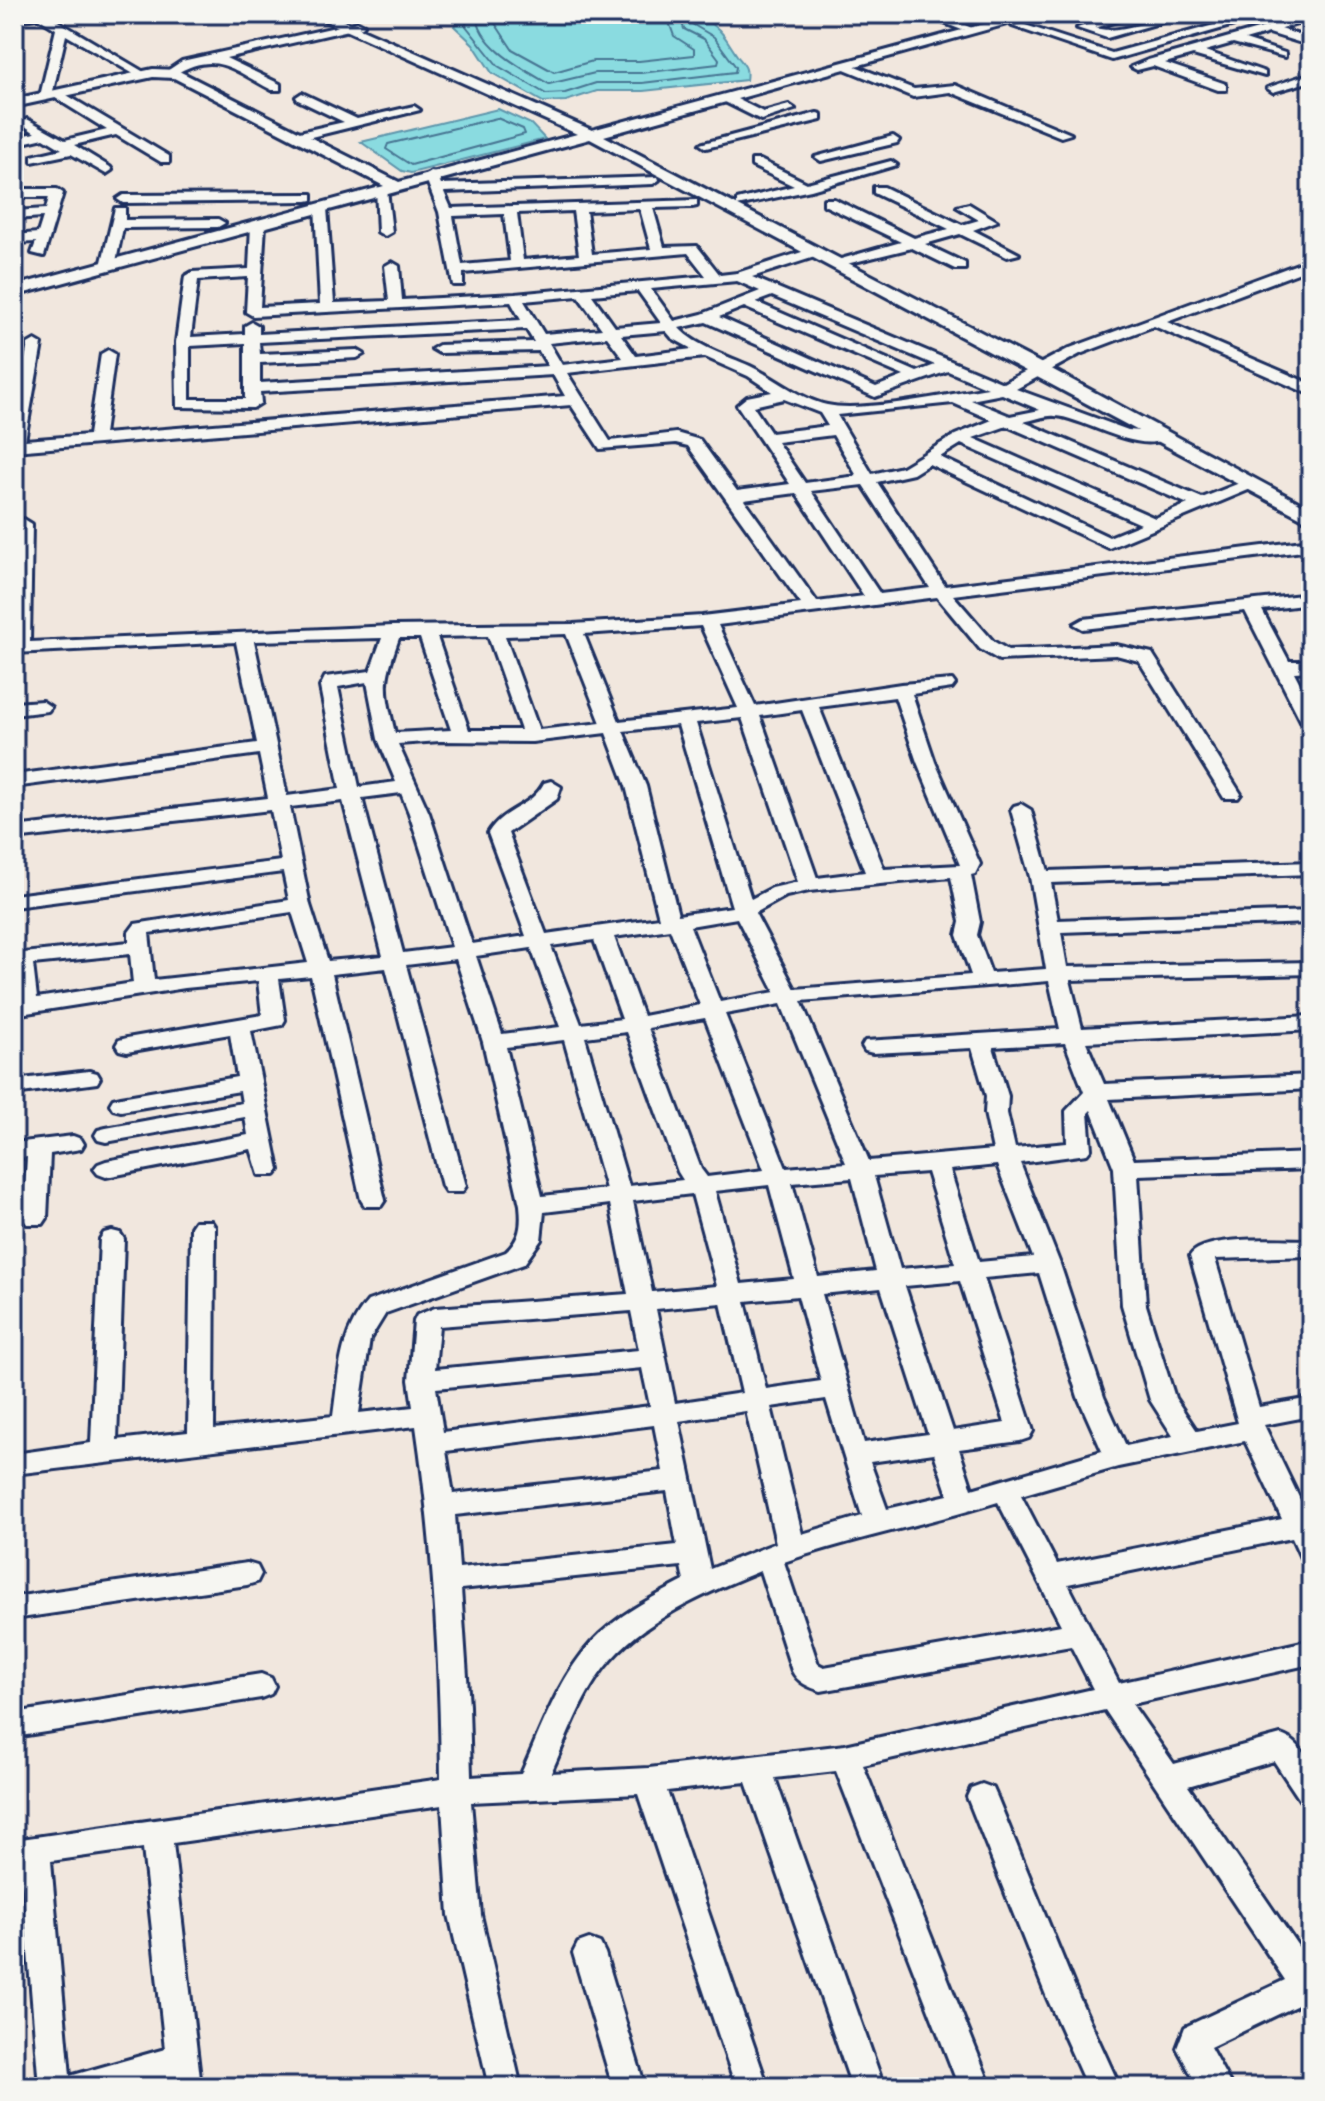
<svg xmlns="http://www.w3.org/2000/svg" width="1325" height="2101" font-family="Caveat,sans-serif">
	<style>
		.water { fill: #8adbe0; stroke: #5e96ac; stroke-width: 2 }
		.lines { fill: none; stroke-linecap: round; stroke-linejoin: round }
		.shore { stroke: #477492; stroke-width: 2 }
		.minor-casing { stroke: #1b2f5e; stroke-width: 6 }
		.tertiary-casing { stroke: #1b2f5e; stroke-width: 6 }
		.minor { fill: #f6f6f2; fill-rule: evenodd }
		.tertiary { fill: #f6f6f2; fill-rule: evenodd }
	</style>
	<rect width="100%" height="100%" fill="#f1e7de"/>
	<filter id="ink" filterUnits="userSpaceOnUse"><feTurbulence type="fractalNoise" baseFrequency=".0125" numOctaves="2"/><feDisplacementMap in="SourceGraphic" scale="16" xChannelSelector="R" yChannelSelector="G"/><feConvolveMatrix kernelMatrix="1 2 1 2 8 2 1 2 1" color-interpolation-filters="sRGB"/></filter>
	<g filter="url(#ink)">
		<g class="water">
			<path d="M462,14H685C721,25 718,27 738,57C745,66 748,68 746,80L643,91H597L566,101L543,102L492,73L473,44L454,26Z"/>
			<polygon points="498,109 531,124 545,139 411,173 402,171 361,142"/>
		</g>
		<g class="lines">
			<g class="shore">
				<polyline points="467,14 466,26 498,66 546,94 565,93 596,83 642,83 735,72 736,67 714,37 692,24 689,14"/>
				<path d="M477,14C477,46 525,70 549,84L595,73H641L718,64L719,59L704,39L684,29L679,14"/>
				<polyline points="489,14 512,49 554,72 593,61 639,61 694,55 694,49 674,36 666,14"/>
				<polygon points="497,118 523,129 525,134 411,165 386,149 388,144"/>
			</g>
			<defs>
				<g id="minor">
					<polygon points="46,14 149,75 139,77 66,35 53,91 60,91 169,156 169,162 161,162 116,135 74,145 110,167 112,170 106,174 71,154 32,162 32,156 62,149 44,138 14,145 14,137 35,133 21,123 27,119 65,140 107,130 52,96 46,100 40,96 56,29 38,18 14,21 14,15"/>
					<polygon points="921,14 937,14 972,28 962,30"/>
					<path d="M1121,14H1139L1095,28C1124,36 1159,14 1190,14L1107,38L1077,28Z"/>
					<polygon points="1254,14 1272,14 1112,60 1012,26 1022,24 1112,53"/>
					<polygon points="1311,14 1311,20 1281,29 1311,39 1311,46 1269,33 1245,40 1285,53 1285,57 1233,43 1205,51 1265,72 1265,76 1193,55 1165,63 1226,84 1226,90 1218,90 1153,66 1137,70 1131,67 1148,60"/>
					<path d="M358,22L364,25L362,27L226,58L280,84V90H272C233,70 216,49 174,75L164,73L182,61Z"/>
					<polygon points="842,64 850,64 914,89 955,85 1071,134 1061,137 950,92 913,97 842,68"/>
					<polygon points="1311,73 1311,81 1273,92 1267,88"/>
					<polygon points="302,93 357,119 414,106 420,110 299,140 293,136 295,133 344,122 298,100 296,97"/>
					<polygon points="727,94 763,112 789,105 795,109 761,120 723,101 721,98"/>
					<polygon points="817,113 821,114 821,120 706,148 700,144"/>
					<polygon points="893,136 899,140 897,143 821,161 815,157"/>
					<polygon points="752,160 760,160 807,183 891,161 897,165 811,190 737,206 737,200 794,186 752,166"/>
					<path d="M431,172L436,173L441,184L658,177L659,180L653,184L444,192L451,208L697,200V206L692,207L653,208L664,247L697,246L720,275L737,273L811,249H821V255L752,277L1003,383L1070,348L1311,259V268L1167,322L1311,384V395L1154,326L1080,354L1016,389L1128,430L1166,433L1169,436C1143,458 1083,417 1055,416C1046,415 1033,420 1024,422L1202,498L1252,478L1260,483L1258,486L1109,548L929,464L913,474L877,482L945,586L1311,540V550L953,595L993,641L1008,650L1116,645L1152,653L1241,794L1238,798H1224L1139,661L1116,655L999,660L980,649L937,597L718,625L755,706L901,684L952,680L955,684L952,688L912,694L935,762L980,864L975,874L971,875L980,922L977,935L991,973L1046,969L1030,877L1011,810L1014,806L1021,804L1031,810L1048,871L1311,862V874L1051,883L1058,920L1311,911V923L1061,932L1067,967L1311,962V974L1070,980L1082,1028L1311,1016V1030L1086,1042L1104,1084L1311,1075V1089L1109,1099L1134,1160L1311,1153V1169L1138,1175L1146,1305L1175,1398L1197,1431L1238,1423L1190,1256C1203,1234 1285,1240 1311,1240V1256L1215,1259L1259,1407L1311,1398V1416L1264,1425L1307,1514H1311V1561L1301,1558L1292,1538L1068,1584L1119,1683L1311,1640V1664L1132,1704L1174,1764L1281,1735C1311,1745 1311,1777 1311,1804L1300,1800L1274,1761L1188,1786L1311,1965V2007L1302,2003L1210,2047L1232,2087H1198L1177,2048L1185,2027L1285,1980L1105,1710L863,1765L991,2087H959L836,1771L775,1778L884,2087H852L746,1782L667,1791L768,2087H736L638,1794L471,1802L481,1915L521,2087H489L449,1915L442,1805L173,1843L201,2087H169L168,2079L138,2087H39L21,1865L14,1866V1840L441,1779C440,1661 433,1543 416,1426L14,1474V1454L91,1443L100,1239L104,1233L112,1231L120,1233L124,1239L117,1440L188,1432L191,1227L195,1221H211L215,1227L214,1429L333,1416C339,1375 339,1333 368,1301L506,1252C521,1238 522,1225 520,1205L483,1042L456,959L406,965L466,1186L462,1192H446L442,1186L386,968L332,974L385,1200L381,1206H365L361,1200L311,976L279,979L285,1020L282,1025L251,1031L279,1170L275,1175H259L251,1149L106,1177L98,1174L94,1169L98,1164L106,1161L248,1135L245,1117L106,1142L98,1140L95,1135L98,1130L106,1128L242,1103L240,1091L121,1111L113,1109L110,1104L113,1099L121,1097L237,1077L230,1034L127,1052L119,1050L116,1045L119,1040L127,1038L262,1015L258,981L185,988L14,1015V954L129,942V932L135,924L289,900L283,872L14,907V895L281,861L271,810L14,839V827L268,798L259,754L14,787V775L257,743L236,642L14,653L16,524L24,519L32,524L30,642L393,626L573,624L702,616L801,604L688,446L676,443L600,449L571,405L14,451V416L28,344L35,340L42,344L25,440L89,435L101,354L108,350L115,354L104,434L565,396L553,375L260,392L261,403L253,408L177,407L176,342L185,276L192,272L249,269L251,225L258,221L265,225L260,307L320,304L315,205L327,208L334,303L389,301L385,266L392,262L399,266L402,300L515,294L706,276L688,253L463,273V285H453L439,212L425,176ZM640,209L651,249L592,254L586,211ZM573,211L579,255L523,260L517,213ZM504,214L510,261L462,265L453,216ZM248,277L246,312L253,316L511,302L521,320L259,334V326L252,322L245,326V334L191,337L198,280ZM737,281L760,291L702,314L674,321L651,289ZM638,291L661,323L615,327L592,295ZM578,296L602,329L544,334L524,301ZM772,296L935,365L917,372L756,302ZM744,307L904,376L876,387L719,317ZM706,322L875,397L948,371L988,388C950,394 862,413 827,405C798,398 776,378 750,366C728,356 695,346 679,328ZM526,329L534,342L439,345L432,349L439,353L539,351L548,366L260,383V363L357,358L364,354L357,350L260,354L259,342ZM666,331L672,338L692,349L636,356L621,335ZM607,337L623,358L562,365L549,343ZM245,343V399H190V346ZM705,357L748,376L772,392L747,397L737,405L790,484L737,491L700,440L676,433L610,441L567,373ZM1002,394L1040,410L1010,416L971,400ZM784,399L820,413L828,426L771,433L753,406ZM953,403L992,420L955,435L902,467L872,474L837,415ZM1007,426L1188,504L1155,518L973,438ZM833,435L857,476L805,483L777,442ZM961,444L1141,524L1109,537L940,457ZM863,485L930,588L880,594L811,491ZM796,493L864,596L817,602L744,500ZM701,626L738,708L619,721L584,634ZM566,634L601,723L539,730L505,636ZM488,636L521,730H469L437,637ZM382,638L370,671L325,677L320,687L340,789L287,796L254,641ZM399,638H420L451,730L395,733C384,686 383,684 399,638ZM367,682L378,739L396,782L359,787L338,687ZM895,697L917,762L960,865L884,869L819,707ZM802,710L865,872L817,878L760,716ZM742,718L798,882L772,888L751,899L696,723ZM678,725L732,907L678,915L646,786L623,731ZM606,733L626,786L659,918L546,934L508,833L557,799L561,787L551,781L544,783C531,808 504,807 488,833L526,936L472,944L429,813L398,744L440,741L532,742ZM401,793L409,813L452,947L403,953L362,798ZM343,801L383,956L328,961L310,905L290,807ZM951,877L960,922L957,935L971,975L795,989L755,913L786,896L809,891ZM292,912L308,963L154,980L149,933ZM737,918L775,992L720,1002L690,926ZM670,929L700,1005L643,1016L614,937ZM594,940L622,1019L581,1024L551,946ZM531,948L560,1027L502,1034L476,956ZM130,954L133,983L37,998L33,964ZM1049,981L1060,1029L865,1041L862,1046L865,1051L873,1053L972,1048L986,1096L985,1113L993,1150L869,1161L801,1001ZM781,1004L846,1163L786,1168L725,1014ZM705,1018L764,1170L707,1177L701,1169L648,1028ZM627,1032L678,1172L683,1180L629,1186L585,1037ZM564,1040L606,1189L542,1196L506,1047ZM1065,1043L1084,1092L1066,1111L1067,1143L1015,1148L1007,1113L1008,1096L993,1047ZM1091,1110L1114,1168L1122,1305L1150,1400L1173,1436L1126,1446L1104,1397L1060,1264L1020,1163L1087,1154L1091,1149L1088,1113ZM997,1165L1033,1257L979,1262L950,1170ZM927,1172L955,1264L900,1269L874,1176ZM852,1178L876,1271L818,1277L792,1183ZM769,1185L794,1279L741,1284L715,1191ZM692,1194L717,1286L652,1292L633,1201ZM610,1204L628,1294L435,1308L417,1315L414,1321L409,1380L413,1407L359,1413L370,1339L386,1313L524,1264L541,1240L544,1212ZM1039,1273L1078,1397L1102,1451L972,1489L959,1449L1020,1441L1029,1438L1033,1431L984,1278ZM960,1281L1005,1423L953,1431L905,1286ZM881,1288L928,1434L864,1443L822,1294ZM798,1296L821,1381L766,1389L745,1301ZM721,1303L742,1393L675,1403L656,1309ZM631,1311L639,1350L435,1369L439,1326ZM642,1368L650,1406L443,1432L436,1388ZM826,1399L862,1516L802,1534L771,1407ZM746,1411L776,1543L710,1569L679,1421ZM654,1425L663,1471L453,1494L446,1451ZM1245,1441L1282,1519L1057,1564L1021,1495L1118,1467ZM934,1453L948,1495L887,1509L870,1462ZM667,1491L677,1545L459,1568L455,1515ZM998,1502L1061,1625L824,1667L818,1664L784,1562C855,1537 929,1524 998,1502ZM681,1566L684,1581C651,1598 617,1615 591,1643C558,1679 541,1730 521,1774L471,1777L469,1706L461,1589ZM760,1571L792,1671C798,1683 809,1687 821,1691L1071,1646L1093,1689L845,1745L649,1768L551,1773C567,1738 580,1699 604,1668C640,1621 706,1593 760,1571ZM143,1848L165,2049L70,2076L51,1861Z"/>
					<polygon points="376,187 387,190 392,232 385,236 378,232"/>
					<polygon points="874,187 884,187 962,225 979,220 957,207 969,204 997,221 973,230 1019,254 1007,257 960,234 925,244 965,263 965,269 955,269 912,248 834,267 834,261 901,242 824,205 824,199 834,199 914,238 949,229 874,193"/>
					<polygon points="14,189 57,189 63,193 44,256 32,253 36,242 14,243 14,235 38,233 43,217 14,219 14,211 46,209 49,197 14,197"/>
					<polygon points="312,194 312,200 307,201 123,203 117,199 123,195"/>
					<polygon points="115,208 125,208 125,220 218,219 225,223 218,227 123,228 115,266 108,270 101,266"/>
					<polygon points="1311,594 1311,604 1262,610 1289,661 1311,661 1311,671 1294,672 1311,705 1311,729 1302,723 1245,611 1083,629 1074,624 1083,619"/>
					<polygon points="42,701 51,707 48,711 14,715 14,703"/>
					<polygon points="89,1071 97,1073 100,1078 97,1083 14,1094 14,1080"/>
					<polygon points="73,1136 81,1139 84,1144 81,1149 50,1154 47,1218 43,1224 27,1224 23,1218 27,1157 14,1159 14,1143"/>
					<polygon points="247,1563 257,1566 261,1574 257,1582 247,1585 14,1619 14,1597"/>
					<polygon points="261,1674 271,1678 275,1686 271,1694 261,1698 14,1737 14,1713"/>
					<polygon points="982,1784 993,1788 997,1797 1078,1995 1120,2087 1087,2087 1047,1998 967,1797 971,1788"/>
					<polygon points="589,1939 600,1943 605,1953 645,2087 613,2087 573,1953 578,1943"/>
				</g>
				<g id="tertiary">
					<polygon points="310,14 328,14 592,130 1021,14 1043,14 604,136 1046,366 1311,509 1311,523 590,139 14,296 14,286 384,186 174,78 153,77 14,107 14,99 153,69 177,70 399,182 577,134"/>
					<polygon points="1296,14 1311,14 1311,21"/>
				</g>
			</defs>
			<use href="#minor" class="minor-casing"/>
			<use href="#tertiary" class="tertiary-casing"/>
			<use href="#minor" class="minor"/>
			<use href="#tertiary" class="tertiary"/>
		</g>
	</g>
	<rect width="1325" height="2101" fill="none" stroke="#f6f6f2" stroke-width="48"/>
	<rect x="24" y="24" width="1277" height="2053" fill="none" stroke="#1b2f5e" stroke-width="3" filter="url(#ink)"/>
</svg>
